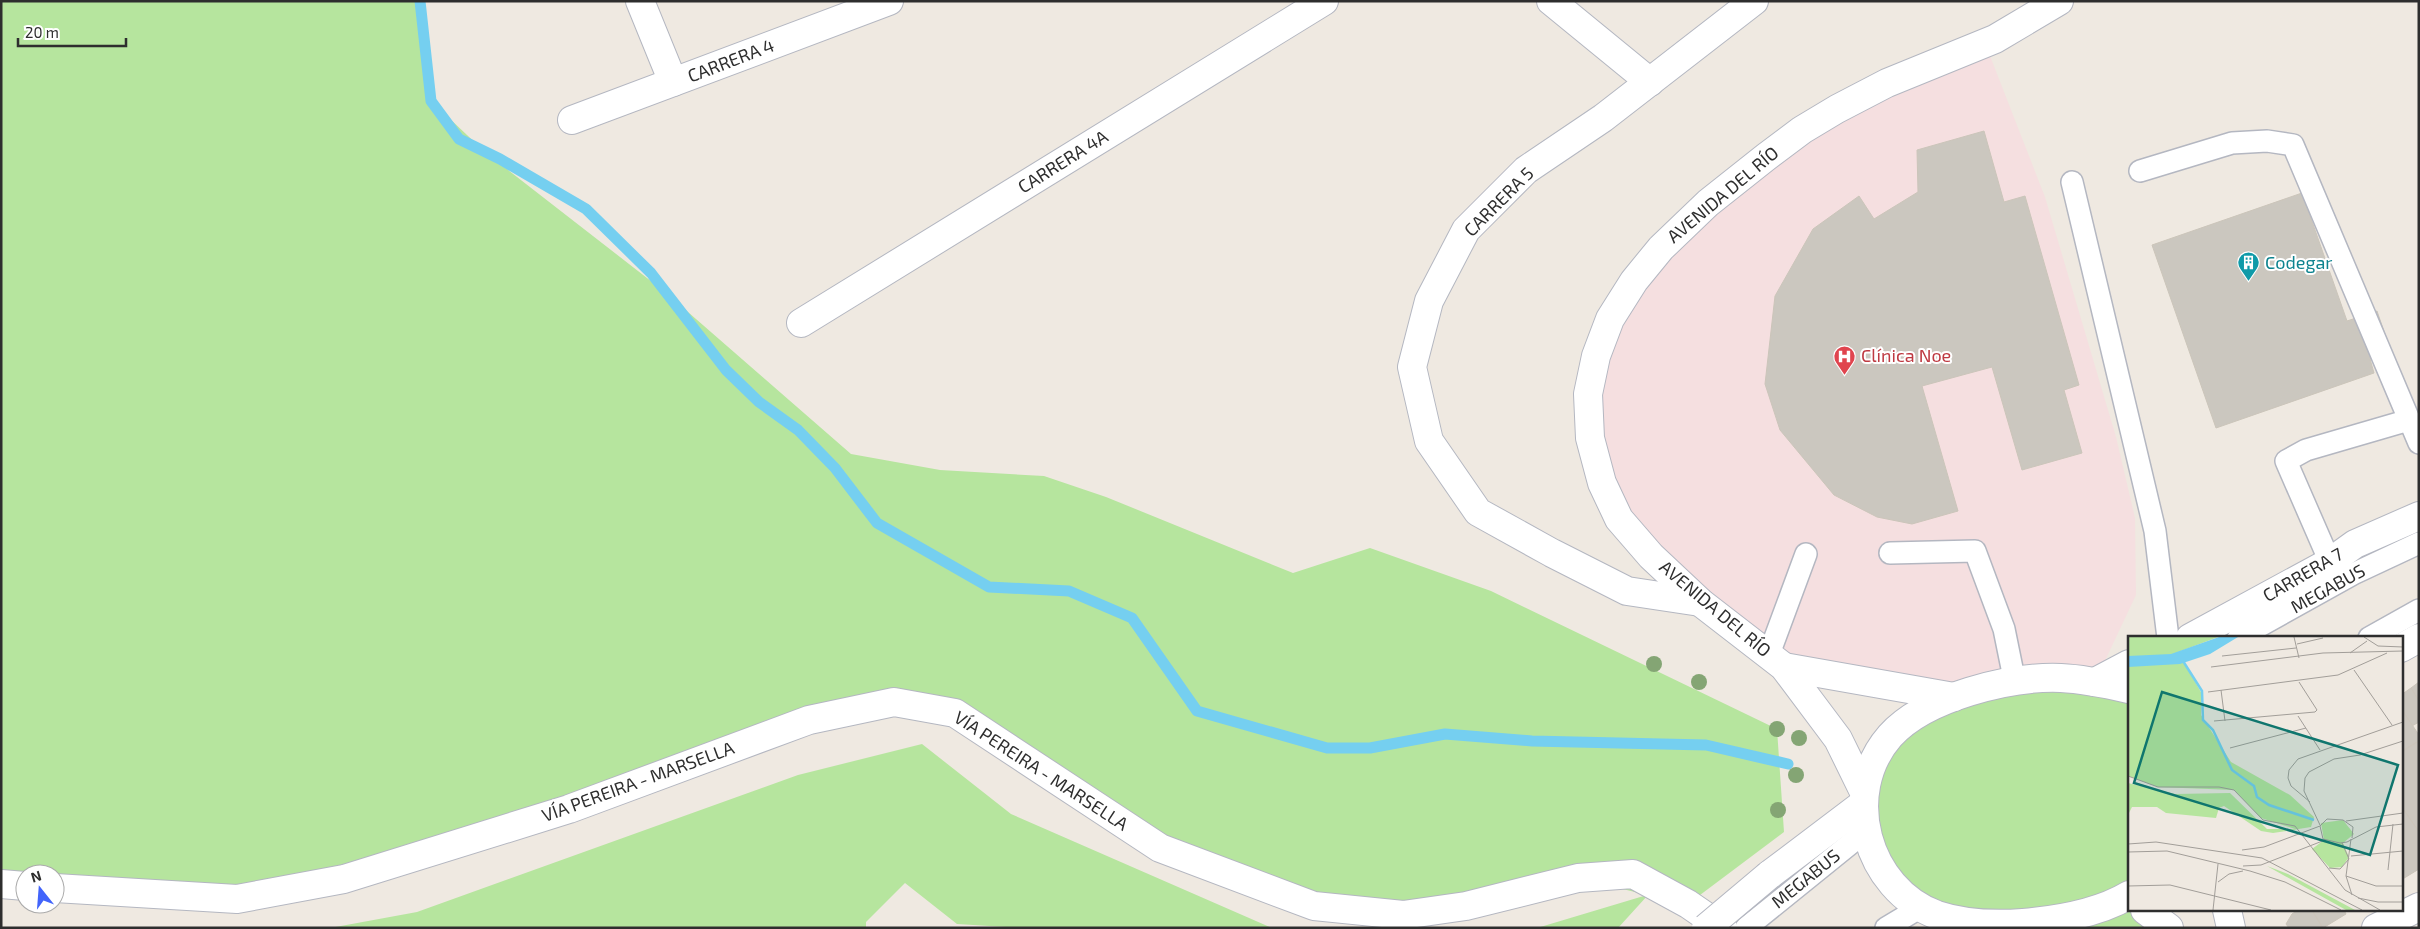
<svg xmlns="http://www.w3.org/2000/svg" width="2420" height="929" font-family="'Exo 2',sans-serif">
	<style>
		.medical { fill: #f5dfe0 }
		.green { fill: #b6e59e }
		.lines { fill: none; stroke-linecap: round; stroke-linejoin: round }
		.stream { stroke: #75cff0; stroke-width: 11 }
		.building { fill: #cbc7bf; stroke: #cbc5ba }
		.lane-casing { stroke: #b4b7c1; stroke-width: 24 }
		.street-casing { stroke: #b4b7c1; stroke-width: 30 }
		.secondary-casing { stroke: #b4b7c1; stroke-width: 30 }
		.lane { stroke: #fff; stroke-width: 21 }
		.street { stroke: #fff; stroke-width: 28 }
		.secondary { stroke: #fff; stroke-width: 28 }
		.secondary-bridge-casing { stroke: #b4b7c1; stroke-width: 30; stroke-linecap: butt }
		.secondary-bridge { stroke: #fff; stroke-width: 28 }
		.tree { fill: #84a574 }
		.labels { text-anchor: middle; stroke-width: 4; stroke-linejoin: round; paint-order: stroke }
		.street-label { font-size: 18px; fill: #2e2e2e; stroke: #fff }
		.culture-label { font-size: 18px; fill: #0d838f; stroke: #fff; text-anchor: start }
		.health-label { font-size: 18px; fill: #be3a42; stroke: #fff; text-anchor: start }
		.inset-river { fill: none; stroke: #75cff0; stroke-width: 2.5 }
		.inset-road { fill: none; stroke: #a29e99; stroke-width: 1 }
		.view { fill: #0f766e; fill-opacity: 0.15; stroke: #0f766e; stroke-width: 2.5 }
		.inset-edge { fill: none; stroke: #2e2e2e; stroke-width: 2.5 }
	</style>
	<rect width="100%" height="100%" fill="#efe9e1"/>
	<polygon class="medical" points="1985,43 2045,197 2116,437 2135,518 2136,595 2095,682 1956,697 1769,654 1651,556 1590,438 1610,319 1766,157"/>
	<g class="green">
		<polygon points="1,1 420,1 431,101 485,152 665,292 851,454 940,470 1044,476 1106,497 1293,573 1370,548 1491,591 1777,729 1784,832 1688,904 1648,895 1618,928 1537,928 1647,895 1578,878 1424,912 1289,897 1160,848 955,713 809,720 237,899 55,891 55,874 25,874 1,889"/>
		<polygon points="1989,686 2129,689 2129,910 2143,910 2166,928 1939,928 1873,854 1878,753"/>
		<polygon points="922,744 1011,814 1272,928 1020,928 957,924 905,883 866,922 866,928 330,928 417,912 798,775"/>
	</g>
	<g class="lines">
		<polyline class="stream" points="420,1 431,101 459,139 500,159 586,209 651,273 726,370 759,402 798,430 835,468 877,523 989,587 1069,591 1132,618 1197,711 1327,748 1370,748 1445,734 1532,741 1706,745 1788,764"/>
	</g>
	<g class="building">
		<polygon points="1984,131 2004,202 2025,196 2079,385 2064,390 2082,453 2022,470 1992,367 1922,386 1958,511 1912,524 1877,517 1834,495 1780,430 1765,384 1775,296 1813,229 1859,196 1874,219 1918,192 1917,150"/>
		<polygon points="2302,193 2347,321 2377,311 2391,352 2370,359 2374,373 2216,428 2152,245"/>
		<polygon points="2419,682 2419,701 2411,688"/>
		<polygon points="2411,688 2419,701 2419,722 2412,726 2401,708 2401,695"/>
		<polygon points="2402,710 2419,735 2419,741 2401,752"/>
		<polygon points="2419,741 2419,832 2401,806 2401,752"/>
		<polygon points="2401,806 2419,832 2419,869 2401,880"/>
		<polygon points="2298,910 2312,910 2323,928 2289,928 2286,924 2292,914"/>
		<polygon points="2312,910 2344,910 2346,914 2323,928"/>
	</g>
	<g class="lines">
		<defs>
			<g id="lane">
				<polyline points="2140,171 2232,143 2267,141 2293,145 2419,443"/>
				<polyline points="2072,182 2155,531 2168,638"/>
				<polyline points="1890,553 1975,551 2004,629 2015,683"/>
				<polyline points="2330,562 2286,461 2306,450 2409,420"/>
				<polyline points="2238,638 2353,574 2419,543"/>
				<polyline points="2369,638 2419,610"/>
				<polyline points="1769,654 1806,554"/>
				<polyline points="1746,928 1866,831"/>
				<polyline points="1886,928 1921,907"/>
			</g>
			<g id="street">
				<polyline points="640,1 673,82"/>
				<polyline points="1551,1 1650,82"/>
				<polyline points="572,120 889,1"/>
				<polyline points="801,323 1324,1"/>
				<polyline points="1700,602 1627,591 1552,553 1478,512 1429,441 1412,367 1429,301 1466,230 1526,170 1603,118 1754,1"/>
				<polyline points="2376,928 2419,907"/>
			</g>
			<g id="secondary">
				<polyline points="2190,638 2330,562 2355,544 2419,516"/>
				<polyline points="2401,648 2419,638"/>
				<polyline points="1784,667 1954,697"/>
				<polyline points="2095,682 2129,664"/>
				<path d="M2129,689C2107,684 2084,679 2061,678C2010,676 1925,697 1890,736C1840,793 1866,889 1937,915C1964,924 1995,925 2023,923C2057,920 2099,913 2129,895"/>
				<polyline points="1864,792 1838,739 1784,667 1700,602 1651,556 1619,519 1602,483 1590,438 1588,394 1596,356 1610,319 1634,281 1661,248 1708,203 1766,157 1802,130 1837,109 1887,83 1995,39 2059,1"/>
				<polyline points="1769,875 1863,804"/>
				<polyline points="1,884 25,886"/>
				<polyline points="55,888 237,899 344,879 569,809 809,720 894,702 955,713 1160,848 1314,906 1403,915 1466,906 1578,878 1633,874 1688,904 1723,928"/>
				<polyline points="2145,910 2169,928"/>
				<polyline points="2227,910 2231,928"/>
			</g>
		</defs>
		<use href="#lane" class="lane-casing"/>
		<use href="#street" class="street-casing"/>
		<use href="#secondary" class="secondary-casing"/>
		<use href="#lane" class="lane"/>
		<use href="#street" class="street"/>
		<use href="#secondary" class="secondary"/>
		<defs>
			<polyline id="secondary-bridge" points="1706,928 1769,875"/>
		</defs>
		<use href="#secondary-bridge" class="secondary-bridge-casing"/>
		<use href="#secondary-bridge" class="secondary-bridge"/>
	</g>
	<g class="tree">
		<circle cx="1654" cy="664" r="8"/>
		<circle cx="1699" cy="682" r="8"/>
		<circle cx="1777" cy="729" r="8"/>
		<circle cx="1799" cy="738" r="8"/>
		<circle cx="1796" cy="775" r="8"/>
		<circle cx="1778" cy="810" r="8"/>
	</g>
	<defs>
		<symbol id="building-pin" viewBox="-11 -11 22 30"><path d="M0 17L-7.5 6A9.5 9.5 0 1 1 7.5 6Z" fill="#0f9aa8" stroke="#fff"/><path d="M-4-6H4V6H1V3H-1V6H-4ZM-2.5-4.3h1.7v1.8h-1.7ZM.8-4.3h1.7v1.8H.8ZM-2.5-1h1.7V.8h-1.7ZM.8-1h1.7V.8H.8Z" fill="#fff"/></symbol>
		<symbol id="hospital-pin" viewBox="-11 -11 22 30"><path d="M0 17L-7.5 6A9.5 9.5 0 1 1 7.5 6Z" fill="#e0444e" stroke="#fff"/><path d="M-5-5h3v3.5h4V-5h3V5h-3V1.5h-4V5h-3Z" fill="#fff"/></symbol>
	</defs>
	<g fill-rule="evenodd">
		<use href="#building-pin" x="2236" y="250" width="25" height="34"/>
		<use href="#hospital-pin" x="1832" y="344" width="25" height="34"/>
	</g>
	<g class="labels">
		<g class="street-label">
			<text transform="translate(731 61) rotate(-21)" y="6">CARRERA 4</text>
			<text transform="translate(1063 162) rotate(-32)" y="6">CARRERA 4A</text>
			<text transform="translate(1723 195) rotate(-40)" y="6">AVENIDA DEL RÍO</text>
			<text transform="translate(1499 202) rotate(-45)" y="6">CARRERA 5</text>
			<text transform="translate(2303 575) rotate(-30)" y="6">CARRERA 7</text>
			<text transform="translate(2328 589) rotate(-29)" y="6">MEGABUS</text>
			<text transform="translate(1715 609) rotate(40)" y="6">AVENIDA DEL RÍO</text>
			<text transform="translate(1041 771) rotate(33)" y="6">VÍA PEREIRA - MARSELLA</text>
			<text transform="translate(638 782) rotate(-20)" y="6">VÍA PEREIRA - MARSELLA</text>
			<text transform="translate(1806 879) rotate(-39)" y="6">MEGABUS</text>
		</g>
		<g class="culture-label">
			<text x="2265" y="269">Codegar</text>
		</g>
		<g class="health-label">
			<text x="1861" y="362">Clínica Noe</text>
		</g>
	</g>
	<g transform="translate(2128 636)">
		<rect width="275" height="275" fill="#efe9e1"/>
		<path d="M0,1H90L45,18L11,23L53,21L74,58L73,79L103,126L162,159L186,181L183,191L145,197L133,195L96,170L91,172L88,182L38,177L29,171H4L0,179V147L47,158L102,157L139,193H167L133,182L106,154L30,151L0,140ZM215,184L226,198L215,207L221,221L214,231L202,232L184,213L196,204L193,187ZM139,230L160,238L227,274H218Z" fill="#b6e59e"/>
		<path d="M91,1H110L82,18L52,28L0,31V20L43,18Z" fill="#75cff0"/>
		<path class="inset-river" d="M55,25L74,55L75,84L85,94L104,134L126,150L129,161L141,169L186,184"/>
		<path class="inset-road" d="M166,1L171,22M236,1L250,10L275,11M169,8L195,2M222,17L239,5M94,20L168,12M83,31L195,17L275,15M226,34L264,89M93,54L97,85M80,56L210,39L259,17M170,80L192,114M86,85L187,76L189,74L171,46M102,112L178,92M0,140L30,151H91L106,154L135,184L167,190L217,254L252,274M182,166L163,150L160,142L161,134L170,123L275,86M218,185L275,177M192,189L176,155L177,142L181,136L206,123L232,119L275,105M224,202L225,191L215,184L199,183L192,190L195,203L212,207L219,206L248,191L275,188M223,203L218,240L224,259M0,208L28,206L134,222L234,274M114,214L136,211L192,190M0,216L39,215L122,235L157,246L213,274M223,220L275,215M115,230L133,229L197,204M201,232L212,233L221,223L214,207M260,234L265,188M218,240L248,250H275M90,246L101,238L115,235M0,250L42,249L143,274M230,262L250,266H275M85,274L90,228"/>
		<path class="view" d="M34,56L270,129L242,219L6,147Z"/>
		<rect width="275" height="275" class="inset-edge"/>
	</g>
	<rect width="2420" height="929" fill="none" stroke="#2e2e2e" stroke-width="5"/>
	<g transform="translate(40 889) rotate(343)"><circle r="24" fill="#ffffff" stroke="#ababab"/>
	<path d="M0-4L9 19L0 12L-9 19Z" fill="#4264fb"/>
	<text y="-8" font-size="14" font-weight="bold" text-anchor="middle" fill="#2e2e2e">N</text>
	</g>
	<path d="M18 38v8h108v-8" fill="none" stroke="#2e2e2e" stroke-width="2.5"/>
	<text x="25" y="38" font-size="15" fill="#2e2e2e" stroke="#ffffff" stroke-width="4" paint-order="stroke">20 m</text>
</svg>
